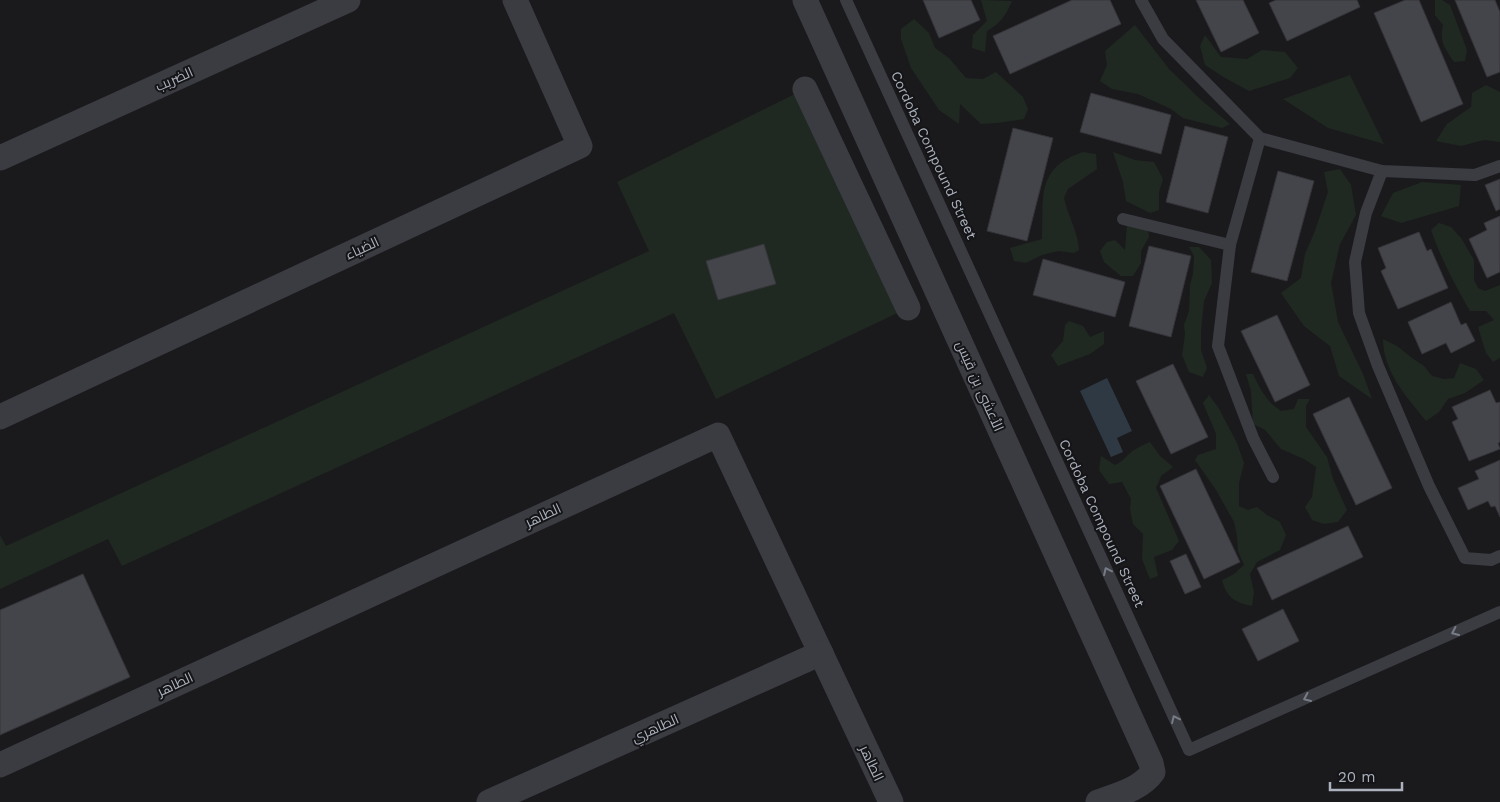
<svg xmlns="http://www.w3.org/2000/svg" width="1500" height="802" font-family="'Work Sans',Cairo,sans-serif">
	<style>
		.green { fill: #1f2921 }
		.water { fill: #2e3943 }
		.building { fill: #44454a; stroke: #343439 }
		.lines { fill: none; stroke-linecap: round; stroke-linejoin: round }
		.lane { stroke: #3a3c42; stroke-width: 12 }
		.street { stroke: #3a3c42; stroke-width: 25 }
		.oneway { stroke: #787c86 }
		.labels { text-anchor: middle; stroke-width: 4; stroke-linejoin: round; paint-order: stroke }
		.street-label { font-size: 14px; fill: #abb1bd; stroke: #151518 }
	</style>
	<rect width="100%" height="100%" fill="#1a1a1d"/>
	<g class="green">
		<path d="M981,0L1012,1C1006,15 1001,23 987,31L985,52L972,48L973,35L987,21Z"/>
		<path d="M1435,0H1442L1450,5L1467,50L1465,61L1454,62C1445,48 1439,42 1443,25L1435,15Z"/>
		<polygon points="914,19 929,33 935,48 949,58 966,78 983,79 996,72 1023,97 1028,109 1024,119 998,123 981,124 960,104 959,124 939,110 911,68 901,39 901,29"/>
		<polygon points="1135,25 1169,69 1200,99 1230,124 1222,128 1183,118 1171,109 1138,94 1112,89 1100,81 1107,65 1105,51"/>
		<polygon points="1205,35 1221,57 1247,59 1262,50 1285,52 1298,68 1290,78 1249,91 1225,78 1205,65 1200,46"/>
		<polygon points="1350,75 1384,144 1328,128 1283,99"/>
		<polygon points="1486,85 1500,92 1500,142 1484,140 1461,146 1436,141 1447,124 1471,107 1472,93"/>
		<polygon points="805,89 908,308 716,399 674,313 122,566 108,539 0,589 0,535 6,546 649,251 617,182"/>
		<path d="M1083,152L1096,154L1097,169L1068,189L1064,198C1068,216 1078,232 1079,250L1074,253L1058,251L1042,255L1026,263L1014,261L1010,248L1042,239C1044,198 1035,168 1083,152Z"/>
		<polygon points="1113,152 1135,160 1154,162 1163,179 1159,192 1159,210 1150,213 1126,201 1123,182"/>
		<polygon points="1340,169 1351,185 1356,215 1340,244 1331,283 1338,322 1363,374 1372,399 1339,376 1330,346 1304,326 1281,293 1301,278 1305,254 1315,231 1328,192 1324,172"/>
		<polygon points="1422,182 1461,185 1459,206 1401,223 1381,216 1393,193"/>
		<polygon points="1127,223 1148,231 1149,237 1141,251 1141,263 1133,276 1121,276 1104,262 1100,251 1107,242 1115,240 1125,250"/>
		<path d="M1439,223L1451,227L1461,238L1474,260V280L1478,288L1485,291L1500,285V358L1493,362L1486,353L1478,327L1494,320L1486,311H1470C1455,285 1441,259 1431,230Z"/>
		<polygon points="1189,247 1199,247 1211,260 1212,283 1204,301 1201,332 1201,350 1207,368 1203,377 1189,372 1182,355 1185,334 1184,325 1189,311 1190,285 1193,274 1194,256"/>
		<polygon points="1069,321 1083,326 1090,337 1104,331 1104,344 1090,354 1058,366 1051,355 1063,341 1065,325"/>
		<path d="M1383,339L1397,346L1412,358L1424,366L1432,376L1444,379L1454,378L1460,363L1476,369L1484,380L1465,393L1448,399L1439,412L1426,421C1407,397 1383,372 1383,339Z"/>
		<path d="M1246,374H1253C1260,389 1267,402 1281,411L1294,409L1298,399H1310L1306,406V427L1327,457L1333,479L1347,510L1338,522L1324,524L1312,520L1305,507L1312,497L1316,467L1304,459L1281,449L1265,430L1253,424L1251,391Z"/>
		<path d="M1209,395L1218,407L1237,443L1244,463L1239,483V506L1248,510L1257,507L1267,515L1280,522L1286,535L1280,550L1257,562L1250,574L1254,592L1252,606C1234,602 1227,598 1222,580L1234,574L1244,565L1238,551L1237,536L1234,522L1216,490L1195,460L1198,455L1216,449V434L1203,403Z"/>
		<path d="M1150,442L1160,456L1173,467L1161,476L1156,488L1179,541L1172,550L1154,557L1158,576L1150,579L1142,559L1143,534L1133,524L1130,509L1131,499L1122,482L1109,484L1099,470L1101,456L1115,465C1121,462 1123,460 1128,455C1134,449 1142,445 1150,442Z"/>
	</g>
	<polygon class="water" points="1107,378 1132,431 1117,438 1123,452 1111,457 1080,391"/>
	<g class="building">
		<polygon points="923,0 971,0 980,20 939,38"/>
		<polygon points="1072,0 1110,0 1121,24 1010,74 993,36"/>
		<polygon points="1196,0 1243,0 1259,33 1221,52"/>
		<polygon points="1276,0 1357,0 1360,7 1287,41 1269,3"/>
		<polygon points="1405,0 1419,0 1463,104 1421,122 1374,13"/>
		<polygon points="1455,0 1495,0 1500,12 1500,72 1487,77"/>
		<polygon points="1091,93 1171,115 1161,154 1080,132"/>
		<polygon points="1185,126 1228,137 1208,213 1166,202"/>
		<polygon points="1013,128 1053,138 1027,241 987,231"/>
		<polygon points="1278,171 1314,181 1287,281 1251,272"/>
		<polygon points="1500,179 1500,209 1496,211 1485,185"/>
		<polygon points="1500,216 1500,272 1487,278 1469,239 1487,230 1484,223"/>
		<polygon points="1419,232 1427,251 1431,249 1448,288 1398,309 1381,271 1386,268 1378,248"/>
		<polygon points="764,244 776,284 718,300 706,261"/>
		<polygon points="1149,246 1191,256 1171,337 1129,326"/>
		<polygon points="1043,259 1125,282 1115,317 1033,295"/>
		<polygon points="1451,302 1461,325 1466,323 1475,341 1451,353 1446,343 1422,354 1408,322"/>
		<polygon points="1277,315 1310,385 1275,402 1241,331"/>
		<polygon points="1173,364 1208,437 1171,454 1136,381"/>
		<polygon points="1490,390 1496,403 1500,402 1500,442 1498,443 1500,449 1469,461 1452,422 1458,419 1452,407"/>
		<polygon points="1349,397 1392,488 1356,505 1313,414"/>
		<polygon points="1500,460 1500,517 1495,506 1491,507 1488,501 1468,510 1458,488 1479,479 1475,471"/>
		<polygon points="1196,469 1240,562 1204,579 1160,486"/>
		<polygon points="1348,526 1363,557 1272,600 1257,568"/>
		<polygon points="1186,554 1201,587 1185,594 1170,561"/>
		<polygon points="83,574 130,677 0,735 0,610"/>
		<polygon points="1283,609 1299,641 1258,661 1242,629"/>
	</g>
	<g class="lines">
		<g class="lane">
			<polyline points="846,0 1189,750 1500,612"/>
			<polyline points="1141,0 1163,39 1260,138 1382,171 1475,175 1500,166"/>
			<polyline points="1260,138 1230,245 1218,346 1253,438 1273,477"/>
			<polyline points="1382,171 1366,213 1355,262 1359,313 1378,366 1429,486 1465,558 1491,560 1500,556"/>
			<polyline points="1123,219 1230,245"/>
		</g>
		<g class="street">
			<path d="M805,0L1151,763L1153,772C1141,789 1117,795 1098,802"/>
			<polyline points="805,89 908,308"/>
			<polyline points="0,158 348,0"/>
			<polyline points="0,417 580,146 515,0"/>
			<polyline points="0,765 718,435 891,802"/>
			<polyline points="489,802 821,653"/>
		</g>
	</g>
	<defs><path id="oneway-chevron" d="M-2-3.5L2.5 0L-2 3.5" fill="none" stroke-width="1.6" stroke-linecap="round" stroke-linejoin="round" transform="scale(1.25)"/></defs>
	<g class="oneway">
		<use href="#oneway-chevron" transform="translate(1107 571) rotate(-115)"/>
		<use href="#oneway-chevron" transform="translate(1455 632) rotate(156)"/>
		<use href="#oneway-chevron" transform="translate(1307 698) rotate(156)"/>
		<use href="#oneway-chevron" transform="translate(1175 719) rotate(-115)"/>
	</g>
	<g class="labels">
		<g class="street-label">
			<text transform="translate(174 79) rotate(-24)" y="5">الضريب</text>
			<text transform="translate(934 155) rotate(65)" y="5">Cordoba Compound Street</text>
			<text transform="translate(362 248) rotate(-25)" y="5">الضياء</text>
			<text transform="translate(980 386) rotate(66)" y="5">الأعشى بن قيس</text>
			<text transform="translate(543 515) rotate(-25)" y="5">الطاهر</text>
			<text transform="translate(1102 523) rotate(65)" y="5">Cordoba Compound Street</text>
			<text transform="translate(175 684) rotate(-25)" y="5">الطاهر</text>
			<text transform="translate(655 728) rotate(-24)" y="5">الطاهري</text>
			<text transform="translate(872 763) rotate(65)" y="5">الطاهر</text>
		</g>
	</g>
	<path d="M1330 782v8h72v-8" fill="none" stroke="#abb1bd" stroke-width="2.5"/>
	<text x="1338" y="782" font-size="15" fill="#abb1bd" stroke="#151518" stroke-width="4" paint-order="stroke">20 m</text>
</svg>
